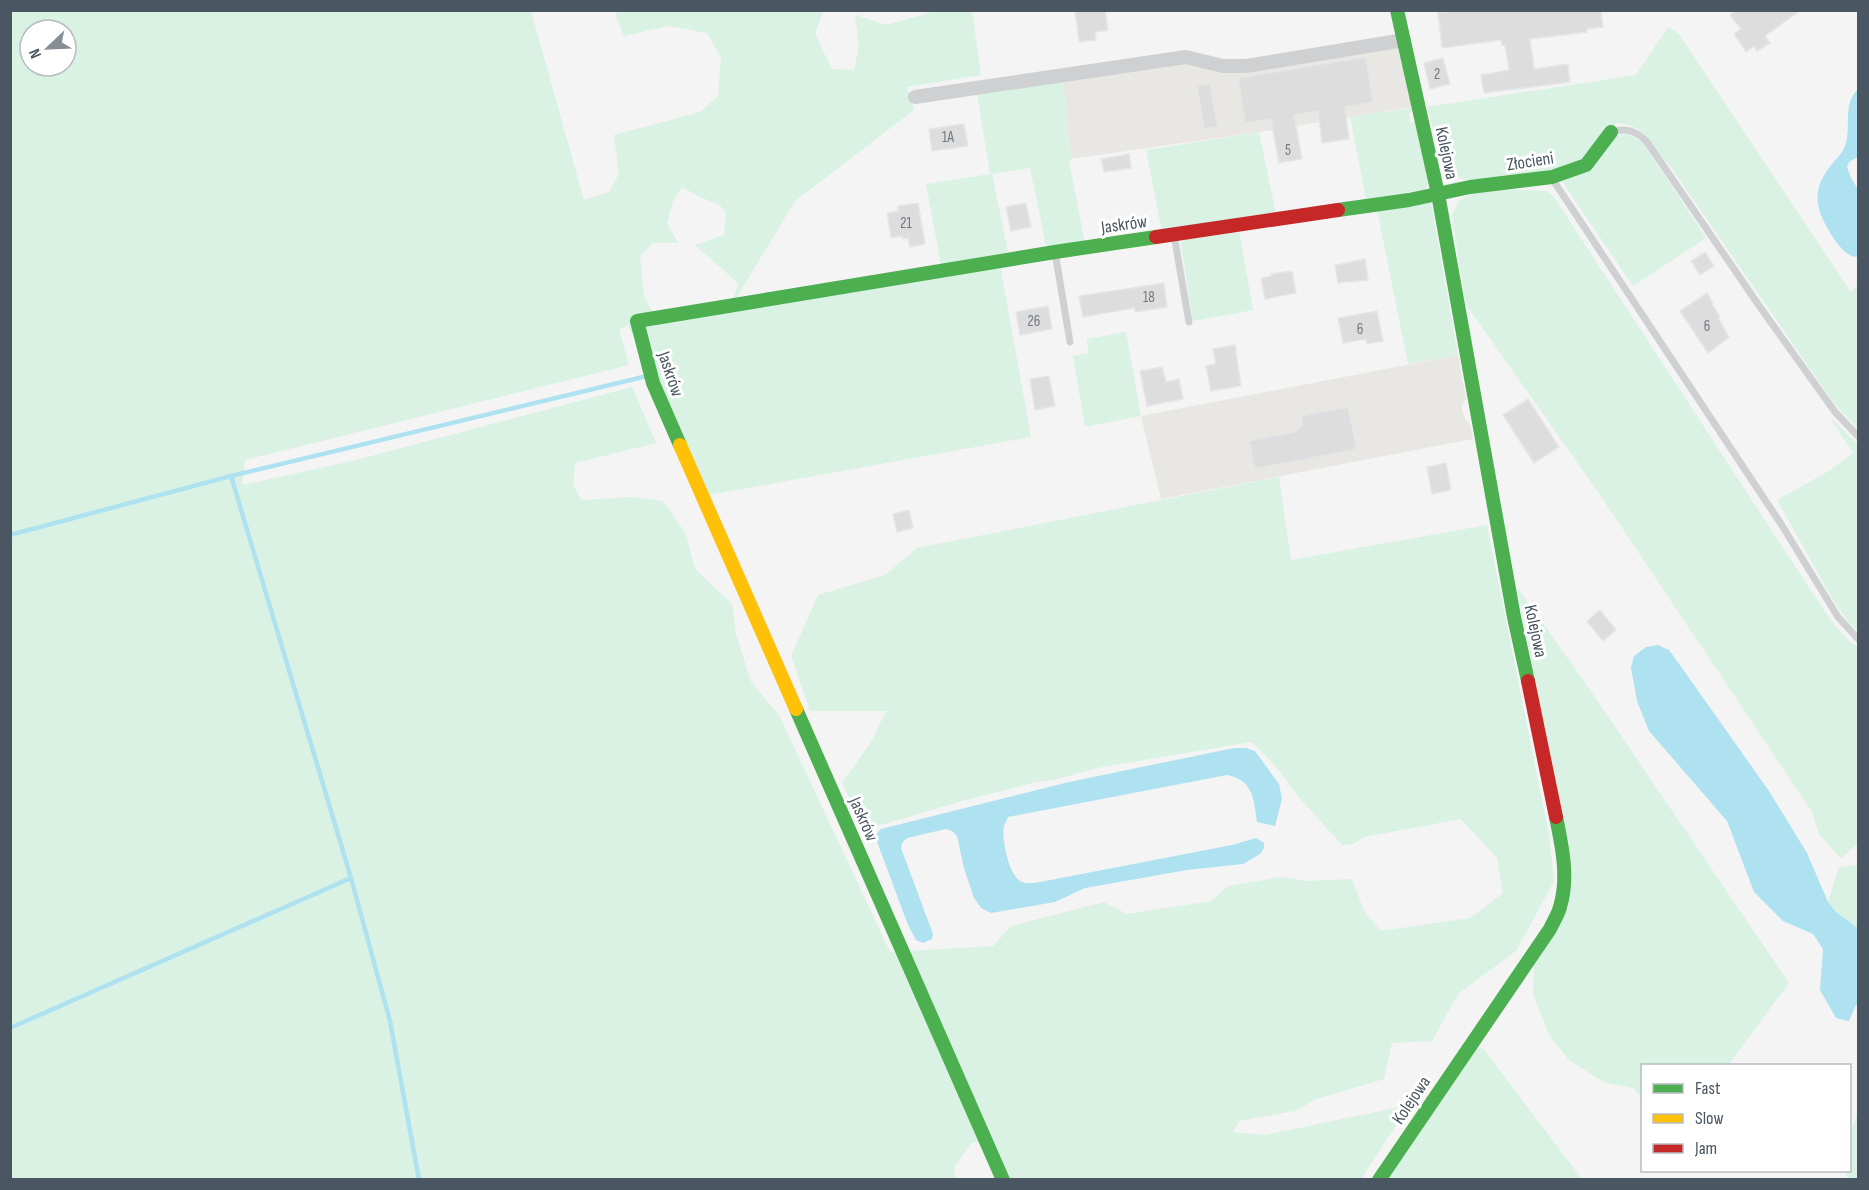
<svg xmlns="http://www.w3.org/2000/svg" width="1869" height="1190" font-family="'Sofia Sans Condensed',sans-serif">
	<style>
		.commercial { fill: #e8e7e3 }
		.green { fill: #d9f2e3; fill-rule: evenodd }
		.water { fill: #aee2f0 }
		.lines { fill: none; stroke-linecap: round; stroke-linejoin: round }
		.stream { stroke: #aee2f0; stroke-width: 4.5 }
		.building { fill: #ddddde; stroke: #e5e6e7; stroke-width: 1.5 }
		.lane { stroke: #ced0d2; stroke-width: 7 }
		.street { stroke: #ced0d2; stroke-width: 14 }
		.fast { stroke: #4caf50; stroke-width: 14 }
		.slow { stroke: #ffc107; stroke-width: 14 }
		.jam { stroke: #c62828; stroke-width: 14 }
		.labels { text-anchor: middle; stroke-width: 6; stroke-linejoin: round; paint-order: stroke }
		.number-label { font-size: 15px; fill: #707881 }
		.street-label { font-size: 18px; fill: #4a5661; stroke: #fff }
	</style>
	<rect width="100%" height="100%" fill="#f4f4f4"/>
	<g class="commercial">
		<polygon points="1399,47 1412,107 1259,132 1071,159 1063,82 1194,63 1216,71"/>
		<polygon points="1458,355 1466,399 1461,406 1465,419 1470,424 1473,439 1161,499 1141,416"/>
	</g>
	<g class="green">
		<path d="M10,11H531L584,200L609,192L619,174L614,135L700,112L718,96L721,58L707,33L669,26L624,36L616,17L617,11H823L815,34L832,69L854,70L859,46L855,15L887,25L936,11H972L981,75L907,87L914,110L795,201L732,305L1000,265L1031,437L703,496L628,325L619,329L629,365L245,460L242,485L352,461L632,387L656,443L575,463L573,486L582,500L633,497L663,501L686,534L695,569L732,604L736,634L751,682L779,715L890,952L993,946L1011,926L1104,902L1127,914L1211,901L1228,886L1281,877L1306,881L1352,879L1364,911L1381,931L1470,918L1503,893L1497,858L1461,819L1364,837L1353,844L1342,845L1296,794L1277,768L1252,742L1097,768L1054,780L1036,782L966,800L864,830L842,783L871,742L886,711H810L791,656L818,595L885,575L917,548L1279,477L1291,560L1487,525L1549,835L1554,881L1516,951L1458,994L1432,1041L1392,1043L1384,1079L1316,1099L1295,1111L1239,1121L1233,1132L1265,1135L1409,1105L1361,1179H1000L989,1144L972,1142L954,1168L956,1180L11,1179ZM30,30H66V66H30ZM682,187L702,198L720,205L726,214L724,235L695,245L738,283L732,306L657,320L644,296L640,256L653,243H678L667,223L673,201Z"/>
		<polygon points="1668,27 1679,34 1851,292 1858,284 1858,429 1833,402 1670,166 1638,129 1626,124 1618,123 1606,128 1581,159 1561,168 1472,180 1462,179 1455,174 1437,145 1427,107 1636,75"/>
		<polygon points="1063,82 1071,159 1069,161 1085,243 1047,250 1030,168 992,174 1008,252 941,265 926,184 990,174 977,94"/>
		<polygon points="1412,108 1413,110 1409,113 1411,122 1415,122 1429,183 1425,190 1366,199 1350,117"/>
		<polygon points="1259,132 1276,214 1162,232 1146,150"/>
		<polygon points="1628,134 1643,143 1706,238 1633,286 1562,181 1618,135"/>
		<path d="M1498,189L1547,191L1554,197L1806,583C1820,603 1838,635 1858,647V843L1841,859L1819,834L1812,812L1600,495L1465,303L1452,215L1459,201L1470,195Z"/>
		<polygon points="1431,202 1458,355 1408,364 1377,210"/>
		<polygon points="1239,230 1253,310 1193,321 1181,244 1185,239"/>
		<polygon points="1126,332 1141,416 1085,427 1073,356 1089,353 1086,339"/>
		<polygon points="1829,416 1858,445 1858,631 1850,624 1836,605 1777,500 1827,472 1853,453"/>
		<polygon points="1517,587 1586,684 1789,983 1728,1065 1642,1066 1642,1098 1633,1088 1605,1083 1569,1060 1549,1035 1533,994 1534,962 1552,937 1568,846"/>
		<polygon points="1858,865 1858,928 1836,912 1828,902 1839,867"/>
		<polygon points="1483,1048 1582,1179 1382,1180 1473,1049"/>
		<polygon points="1858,1112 1858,1179 1848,1179 1845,1171 1850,1170 1850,1134"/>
	</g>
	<g class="water">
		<path d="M1858,89V157L1849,162L1847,167L1851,178L1858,189V257C1847,257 1841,248 1834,239C1818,214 1809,194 1829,168C1834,160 1842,155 1845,146C1852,127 1842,104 1858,89Z"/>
		<polygon points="1658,645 1669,650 1682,668 1769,791 1807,853 1828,902 1836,912 1858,928 1858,1005 1856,1005 1849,1021 1836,1018 1820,990 1823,949 1813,934 1783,921 1754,892 1727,821 1649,731 1637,701 1631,668 1634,656 1646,647"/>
		<path d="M1234,748H1246L1255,751L1279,784L1282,799L1275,826L1257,822C1254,799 1253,780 1227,775L1008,817C1008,818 1004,826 1004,826C1001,838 1009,875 1020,881C1025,884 1030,883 1035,883L1232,845L1256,838L1264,843V848L1260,854L1243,864L1187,870L1085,888L1055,902L991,913L981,908L974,898L964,868L957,836L952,831L946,829L907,838L902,843L901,848L933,934L932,939L923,943L916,940L908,925L876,839L877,833L881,829L1069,782Z"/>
	</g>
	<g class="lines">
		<g class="stream">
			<polyline points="231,476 351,878 390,1021 419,1180"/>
			<polyline points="10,535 231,476 643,377"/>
			<polyline points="10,1028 351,878"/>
		</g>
	</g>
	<g class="building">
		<polygon points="1075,10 1105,10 1108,30 1095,32 1096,40 1079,42"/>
		<polygon points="1457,10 1601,10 1603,27 1587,29 1587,32 1530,39 1534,69 1568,64 1570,82 1484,93 1481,75 1509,70 1505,45 1502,45 1501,40 1442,48 1438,13"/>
		<polygon points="1737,10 1801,10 1765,36 1770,43 1757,51 1754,46 1746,52 1734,34 1741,29 1730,15"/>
		<polygon points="1366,57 1373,102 1345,107 1349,139 1322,143 1318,111 1294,115 1302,159 1279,163 1271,119 1245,123 1238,78"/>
		<polygon points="1443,58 1450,84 1430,89 1424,63"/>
		<polygon points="1210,84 1218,127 1204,129 1197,86"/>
		<polygon points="964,124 968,146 932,151 929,129"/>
		<polygon points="1129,154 1131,168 1104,172 1101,159"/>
		<polygon points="918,203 925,244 910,247 908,238 903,239 902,236 891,238 887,213 898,211 898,206"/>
		<polygon points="1026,203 1031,227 1011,231 1006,207"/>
		<polygon points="1705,252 1714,266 1700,275 1691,261"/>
		<polygon points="1365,259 1368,280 1338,283 1335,265"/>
		<polygon points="1292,271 1296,293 1265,299 1261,278 1271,276 1271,274"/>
		<polygon points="1164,283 1167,307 1135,312 1134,308 1083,317 1079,296"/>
		<polygon points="1707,293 1713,303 1712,304 1720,317 1718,318 1729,337 1708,353 1680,311"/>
		<polygon points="1048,306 1052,329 1020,335 1016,312"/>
		<polygon points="1377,311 1383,341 1367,344 1366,339 1343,343 1338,318"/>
		<polygon points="1235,345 1241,386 1211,391 1206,366 1216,364 1213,349"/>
		<polygon points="1162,367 1166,382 1179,379 1183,399 1147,406 1140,371"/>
		<polygon points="1049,376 1055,406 1035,410 1030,379"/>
		<polygon points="1528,399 1559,447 1534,463 1503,415"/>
		<polygon points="1348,407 1357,449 1255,469 1249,441 1294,432 1303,426 1301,416"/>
		<polygon points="1446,463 1451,490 1432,494 1427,467"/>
		<polygon points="909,510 913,528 897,532 893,514"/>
		<polygon points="1600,610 1616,630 1603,641 1587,621"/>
	</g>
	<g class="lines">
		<g class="lane">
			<path d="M1611,132C1626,127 1636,131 1647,142L1760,307L1835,412L1858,436"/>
			<polyline points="1553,180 1781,524 1838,617 1858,639"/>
			<polyline points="1174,235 1189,322"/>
			<polyline points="1055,252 1070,342"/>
		</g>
		<polyline class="street" points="915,97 1186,57 1223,66 1246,66 1404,40"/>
		<g class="fast">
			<polyline points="1397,10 1438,194 1514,617 1528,681"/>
			<polyline points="1338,210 1409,200 1470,187 1552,177 1586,165 1611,132"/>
			<polyline points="680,445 653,383 637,321 1055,252 1156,237"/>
			<polyline points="796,709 1003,1180"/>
			<path d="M1379,1180L1550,929C1553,922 1558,915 1560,907C1569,878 1562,846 1556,817"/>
		</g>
		<polyline class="slow" points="680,445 796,709"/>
		<g class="jam">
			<polyline points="1156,237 1338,210"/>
			<polyline points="1528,681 1556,817"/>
		</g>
	</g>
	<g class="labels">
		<g class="number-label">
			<text x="1437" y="79">2</text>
			<text x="948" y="142">1A</text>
			<text x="1288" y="155">5</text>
			<text x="906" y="228">21</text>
			<text x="1149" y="302">18</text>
			<text x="1034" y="326">26</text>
			<text x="1707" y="331">6</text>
			<text x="1360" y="334">6</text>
		</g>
		<g class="street-label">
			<text transform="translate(1447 153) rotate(78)" y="6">Kolejowa</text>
			<text transform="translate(1530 161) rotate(-9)" y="6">Złocieni</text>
			<text transform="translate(1124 224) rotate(-8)" y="6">Jaskrów</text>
			<text transform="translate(671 374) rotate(71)" y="6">Jaskrów</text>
			<text transform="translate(1536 631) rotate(78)" y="6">Kolejowa</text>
			<text transform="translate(864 819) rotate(66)" y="6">Jaskrów</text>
			<text transform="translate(1411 1100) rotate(-56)" y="6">Kolejowa</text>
		</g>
	</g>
	<rect width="1869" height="1190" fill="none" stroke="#4a5661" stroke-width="24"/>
	<rect x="1641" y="1064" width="210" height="108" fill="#ffffff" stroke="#b7bbc0" stroke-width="1.5"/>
	<rect x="1653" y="1084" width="30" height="9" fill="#4caf50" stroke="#b7bbc0" stroke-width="1.5"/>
	<text x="1695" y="1094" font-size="18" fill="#4a5661">Fast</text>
	<rect x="1653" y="1114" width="30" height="9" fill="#ffc107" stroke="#b7bbc0" stroke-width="1.5"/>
	<text x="1695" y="1124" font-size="18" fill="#4a5661">Slow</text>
	<rect x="1653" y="1144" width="30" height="9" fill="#c62828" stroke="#b7bbc0" stroke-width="1.5"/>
	<text x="1695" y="1154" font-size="18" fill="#4a5661">Jam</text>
	<g transform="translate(48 48) rotate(247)"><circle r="28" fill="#ffffff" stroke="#b7bbc0" stroke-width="1.5"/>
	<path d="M0-4.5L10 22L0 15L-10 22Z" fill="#868d94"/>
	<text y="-9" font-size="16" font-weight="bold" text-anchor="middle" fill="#4a5661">N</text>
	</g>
</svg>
